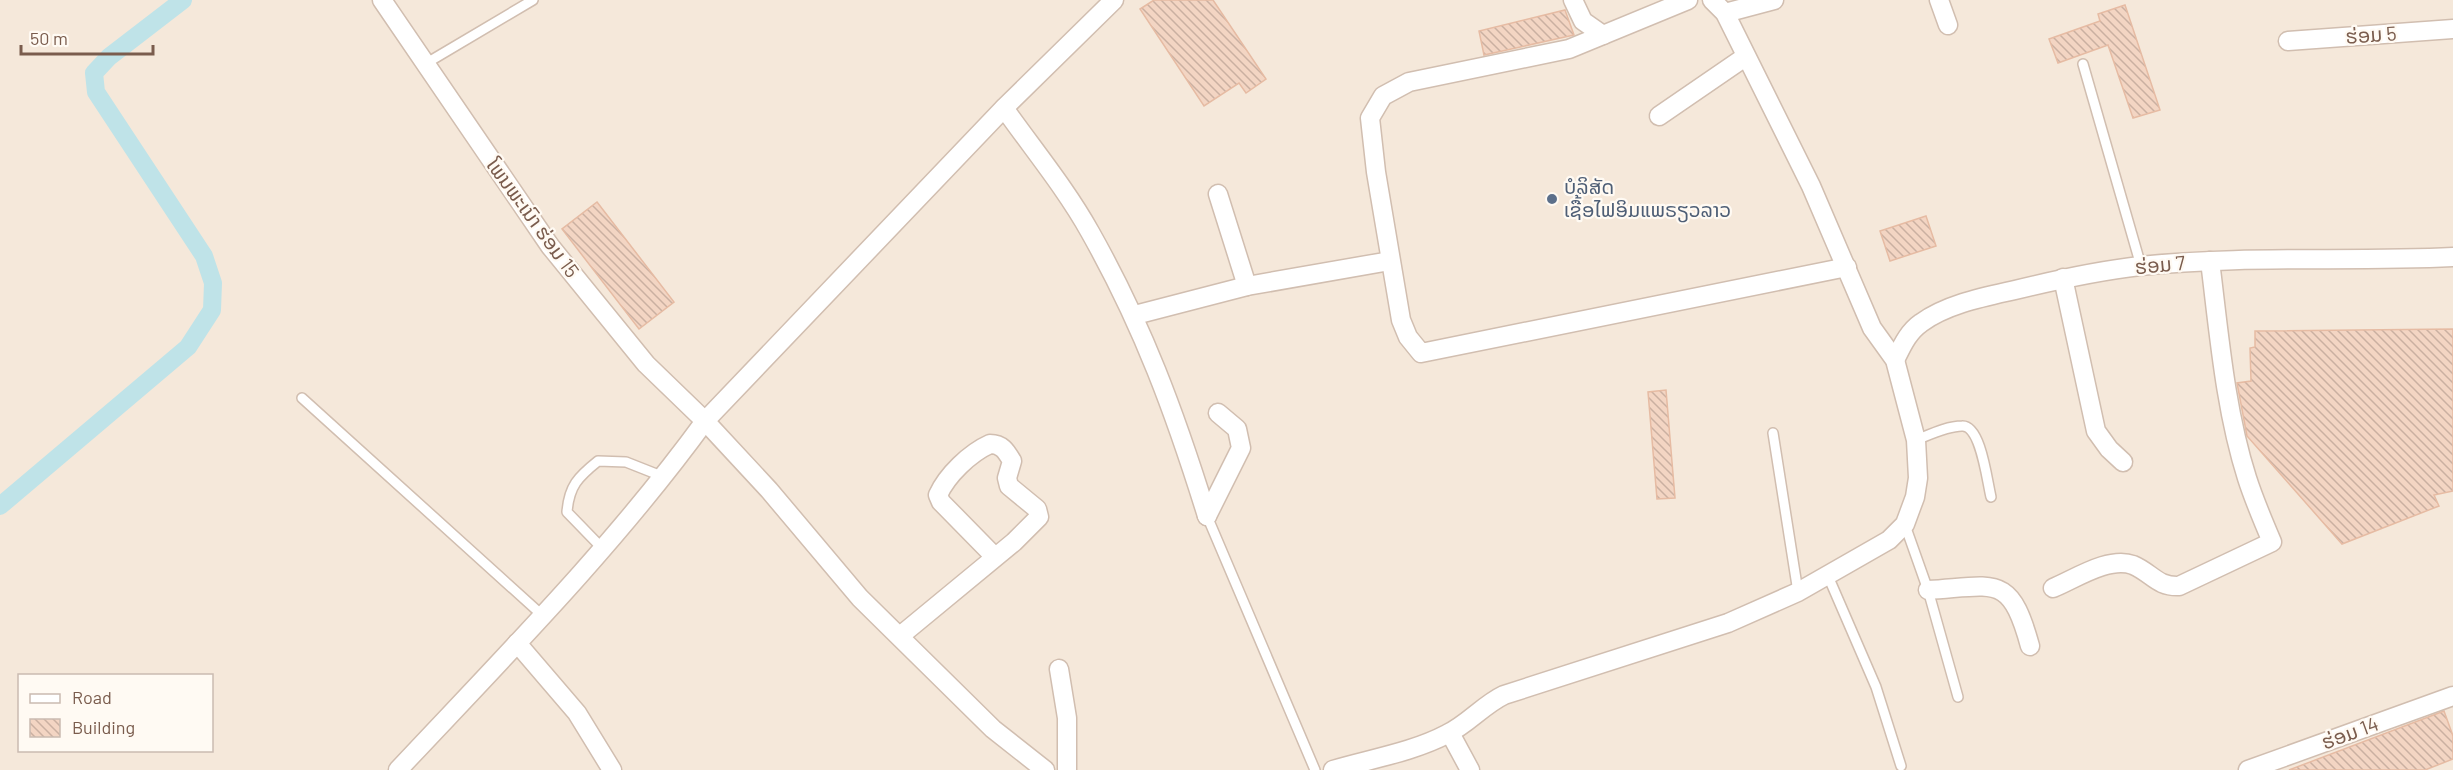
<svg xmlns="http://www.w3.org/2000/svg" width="2453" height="770" font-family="Barlow,'Noto Sans Lao',sans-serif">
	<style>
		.residential { fill: #f5e8da; fill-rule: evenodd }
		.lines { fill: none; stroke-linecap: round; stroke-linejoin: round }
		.canal { stroke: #bfe3e8; stroke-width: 18 }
		.building { fill: url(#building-back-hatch); stroke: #e6bba3; stroke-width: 1.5 }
		.lane-casing { stroke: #d1beb0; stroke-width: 12 }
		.street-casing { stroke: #d1beb0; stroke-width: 21 }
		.lane { stroke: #fff; stroke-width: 9 }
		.street { stroke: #fff; stroke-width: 18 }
		.service-dot { fill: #5c6f8a; stroke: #fffaf3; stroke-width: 2 }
		.labels { text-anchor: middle; stroke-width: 4.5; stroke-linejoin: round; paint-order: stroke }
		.street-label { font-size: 20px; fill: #7a5c4d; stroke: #fffaf3 }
		.service-label { font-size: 20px; fill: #4e5e75; stroke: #fffaf3; text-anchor: start }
	</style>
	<defs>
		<pattern id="building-back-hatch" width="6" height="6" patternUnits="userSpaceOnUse" patternTransform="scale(1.5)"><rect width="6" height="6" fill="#f3d5c3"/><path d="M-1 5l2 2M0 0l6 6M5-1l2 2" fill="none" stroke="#cab0a1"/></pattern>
	</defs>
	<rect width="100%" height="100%" fill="#fdf6ec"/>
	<path class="residential" d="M0,0H2453V770H0ZM20,676H212V750H20Z"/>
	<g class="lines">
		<polyline class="canal" points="0,506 188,347 212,310 213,283 204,256 96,92 94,73 109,57 183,0"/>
	</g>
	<g class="building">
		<polygon points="1154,0 1213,0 1266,79 1246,93 1239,83 1204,106 1140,9"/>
		<polygon points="2125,5 2160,110 2133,118 2108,45 2058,63 2049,39 2100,21 2098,14"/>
		<polygon points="1565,10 1574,35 1484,55 1479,31"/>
		<polygon points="597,202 674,302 639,329 562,229"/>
		<polygon points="1926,216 1936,246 1890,261 1880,231"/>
		<polygon points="2453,329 2453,491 2434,495 2439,506 2342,544 2247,436 2237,383 2251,381 2250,348 2255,347 2255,331"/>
		<polygon points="1666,390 1675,498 1657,499 1648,392"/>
		<polygon points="2444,711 2453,736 2453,759 2425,770 2289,770"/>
	</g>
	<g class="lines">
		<defs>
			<g id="lane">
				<polyline points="425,64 533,0"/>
				<polyline points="2083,64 2141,266"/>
				<polyline points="302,398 542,615"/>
				<polyline points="1773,433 1798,592"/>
				<path d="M1916,440C1929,435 1947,426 1962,426C1981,425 1987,481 1991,497"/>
				<polyline points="1207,516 1315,770"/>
				<polyline points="1905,525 1928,590 1958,697"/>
				<path d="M601,547L567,512C569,486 578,477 598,461L626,462L664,477"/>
				<polyline points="1828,576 1876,687 1901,766"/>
			</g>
			<g id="street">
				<polyline points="382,0 550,246 646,364 705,421 769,490 860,598 993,729 1045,770"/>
				<polyline points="1573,0 1583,21 1603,35"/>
				<polyline points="1688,0 1569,49 1409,82 1383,96 1370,118 1376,172 1401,320 1408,337 1421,353 1847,267"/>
				<polyline points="1939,0 1948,25"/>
				<polyline points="1725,13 1774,0"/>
				<polyline points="2288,41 2453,29"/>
				<path d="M1004,108C1033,149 1066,189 1090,232C1143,326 1175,413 1207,516"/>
				<polyline points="1659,116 1745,57"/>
				<polyline points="1218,194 1247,286"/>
				<polyline points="2063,278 2096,431 2109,449 2123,462"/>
				<polyline points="1135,315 1247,286 1390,261"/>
				<path d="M1895,360C1902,346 1908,332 1921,323C1947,304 1984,297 2015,290C2056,280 2097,271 2140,266C2243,255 2349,262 2453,257"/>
				<polyline points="1207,516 1241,448 1237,429 1218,413"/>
				<path d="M2053,588C2075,579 2109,556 2133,565C2152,573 2157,587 2179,586L2272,542C2263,521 2254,500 2247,478C2225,409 2219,333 2210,261"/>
				<path d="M1928,590C1996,586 2010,573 2030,646"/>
				<path d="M900,636L1014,542L1039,517L1037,509L1009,486L1007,478L1012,461C1006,451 1002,444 990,444C970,453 947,475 938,495L941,502L995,557"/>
				<polyline points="517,643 577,713 612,770"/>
				<polyline points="1059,669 1067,718 1067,770"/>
				<polyline points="1450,733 1470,770"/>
				<path d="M398,770C504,657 614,546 705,421L1004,108L1114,0"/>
				<path d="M1333,770C1370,759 1413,752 1447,734C1468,724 1483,705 1504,695L1728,623L1798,592L1889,540L1905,524L1915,497L1918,478L1916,440L1895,360L1872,328L1811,186L1725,13L1712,0"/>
				<polyline points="2248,770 2453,696"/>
			</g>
		</defs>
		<use href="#lane" class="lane-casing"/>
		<use href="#street" class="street-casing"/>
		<use href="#lane" class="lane"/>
		<use href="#street" class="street"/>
	</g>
	<circle class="service-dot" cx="1552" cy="199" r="6"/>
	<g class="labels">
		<g class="street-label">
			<text transform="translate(2371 35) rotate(-4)" y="7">ຮ່ອມ 5</text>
			<text transform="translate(533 218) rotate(54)" y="7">ໂພນພະເນົາ ຮ່ອມ 15</text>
			<text transform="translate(2160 265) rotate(-5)" y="7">ຮ່ອມ 7</text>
			<text transform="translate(2350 733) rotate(-20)" y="7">ຮ່ອມ 14</text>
		</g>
		<g class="service-label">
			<text x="1564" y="194">ບໍລິສັດ<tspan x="1564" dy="23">ເຊື້ອໄຟອິມແພຣຽວລາວ</tspan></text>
		</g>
	</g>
	<rect x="18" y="674" width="195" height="78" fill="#fffaf3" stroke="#cabbb1" stroke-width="1.5"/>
	<rect x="30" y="694" width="30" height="9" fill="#ffffff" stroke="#cabbb1" stroke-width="1.5"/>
	<text x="72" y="704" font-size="18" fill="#7a5c4d">Road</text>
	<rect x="30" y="719" width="30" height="18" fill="url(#building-back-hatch)" stroke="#cabbb1" stroke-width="1.5"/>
	<text x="72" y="734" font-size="18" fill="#7a5c4d">Building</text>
	<path d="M21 45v9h132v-9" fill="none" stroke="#7a5c4d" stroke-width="3"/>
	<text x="30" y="45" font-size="18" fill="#7a5c4d" stroke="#fffaf3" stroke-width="4.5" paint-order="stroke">50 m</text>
</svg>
